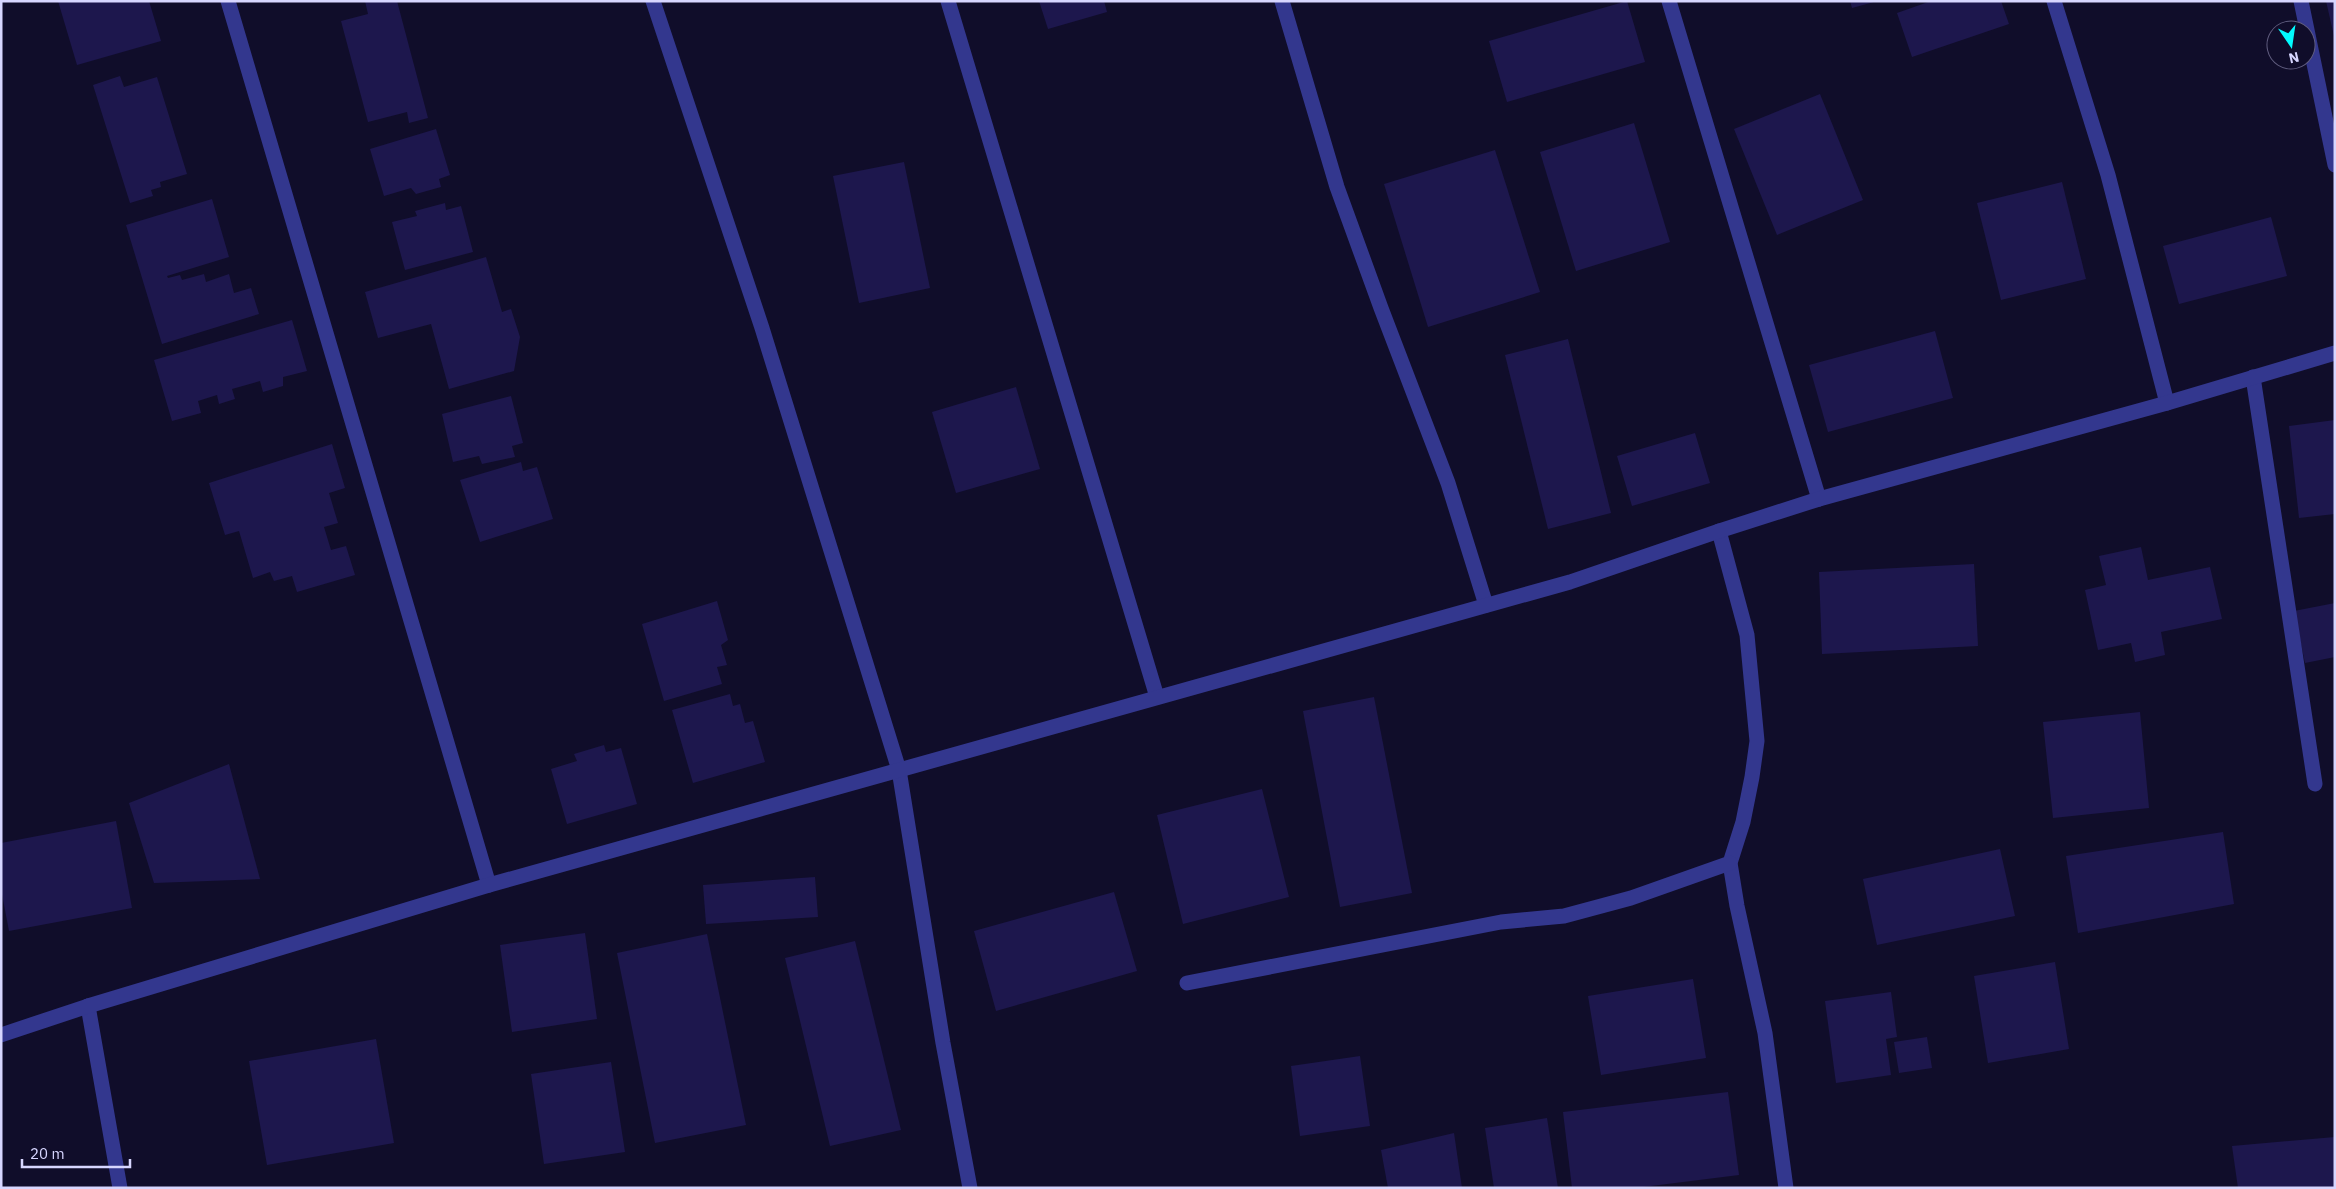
<svg xmlns="http://www.w3.org/2000/svg" width="2336" height="1189" font-family="'IBM Plex Sans',sans-serif">
	<style>
		.building { fill: #1d174d }
		.lines { fill: none; stroke-linecap: round; stroke-linejoin: round }
		.minor { stroke: #33378e; stroke-width: 15 }
	</style>
	<rect width="100%" height="100%" fill="#100d2a"/>
	<g class="building">
		<polygon points="58,1 149,1 161,41 77,65"/>
		<polygon points="365,1 397,1 428,118 409,123 407,112 368,122 341,21 368,14"/>
		<polygon points="1039,1 1104,1 1107,12 1048,29"/>
		<polygon points="1627,1 1645,62 1507,102 1489,41"/>
		<polygon points="1850,1 1874,1 1874,2 1852,8"/>
		<polygon points="1931,1 2001,1 2009,24 1912,57 1897,13"/>
		<polygon points="2326,1 2335,1 2335,36 2334,36"/>
		<polygon points="120,76 124,87 157,77 187,174 160,182 161,187 151,190 153,196 130,203 93,85"/>
		<polygon points="1820,94 1863,200 1777,235 1734,129"/>
		<polygon points="1634,123 1670,242 1576,271 1540,152"/>
		<polygon points="436,129 450,175 439,179 441,187 416,194 411,188 384,196 370,149"/>
		<polygon points="1495,150 1540,292 1428,327 1384,184"/>
		<polygon points="904,162 930,288 859,303 833,176"/>
		<polygon points="2062,182 2086,279 2001,300 1977,203"/>
		<polygon points="212,199 229,257 167,276 168,278 180,275 182,280 204,274 206,282 229,274 234,293 251,288 259,314 162,344 126,225"/>
		<polygon points="445,203 446,210 461,206 473,252 405,270 392,222 417,216 415,211"/>
		<polygon points="2271,217 2287,276 2179,304 2163,246"/>
		<polygon points="486,257 502,312 511,309 520,337 514,371 449,389 431,324 378,338 365,292"/>
		<polygon points="292,320 307,371 283,377 283,386 263,392 260,381 232,389 235,399 219,404 217,395 198,401 201,413 172,421 154,360"/>
		<polygon points="1935,331 1953,398 1828,432 1809,365"/>
		<polygon points="1568,339 1611,513 1548,529 1505,355"/>
		<polygon points="1016,387 1040,469 956,493 932,412"/>
		<polygon points="511,396 523,443 512,446 515,457 482,464 479,456 453,462 442,414"/>
		<polygon points="2335,420 2335,514 2299,518 2289,426"/>
		<polygon points="1695,433 1710,483 1632,506 1617,456"/>
		<polygon points="332,444 345,488 329,493 338,523 324,527 331,550 346,546 355,575 297,592 292,576 274,581 270,572 253,578 239,531 225,535 209,483"/>
		<polygon points="521,462 523,471 537,467 553,519 480,542 460,480"/>
		<polygon points="2141,547 2148,580 2210,567 2222,619 2161,632 2165,655 2135,662 2131,643 2098,650 2085,590 2106,585 2099,556"/>
		<polygon points="1974,564 1978,646 1822,654 1819,572"/>
		<polygon points="717,601 728,640 721,645 727,665 717,667 722,684 664,701 642,624"/>
		<polygon points="2335,603 2335,657 2305,663 2294,611"/>
		<polygon points="730,694 733,706 740,704 745,723 753,721 765,762 693,783 672,710"/>
		<polygon points="1374,697 1412,893 1340,907 1303,711"/>
		<polygon points="2140,712 2149,808 2053,818 2043,722"/>
		<polygon points="604,745 606,752 621,748 637,804 567,824 551,769 577,761 574,754"/>
		<polygon points="229,764 260,879 154,883 129,803"/>
		<polygon points="1262,789 1289,897 1183,924 1157,815"/>
		<polygon points="116,821 132,908 9,931 1,889 1,843"/>
		<polygon points="2223,832 2234,904 2078,933 2066,856"/>
		<polygon points="2000,849 2015,916 1877,945 1863,879"/>
		<polygon points="815,877 818,917 706,924 703,885"/>
		<polygon points="1114,892 1137,971 996,1011 974,931"/>
		<polygon points="585,933 597,1019 512,1032 500,945"/>
		<polygon points="707,934 746,1125 655,1143 617,953"/>
		<polygon points="855,941 901,1130 830,1146 785,958"/>
		<polygon points="2055,962 2069,1049 1988,1063 1974,976"/>
		<polygon points="1693,979 1706,1058 1601,1075 1588,996"/>
		<polygon points="1891,992 1897,1037 1886,1039 1891,1075 1836,1083 1825,1001"/>
		<polygon points="1927,1037 1932,1068 1899,1073 1894,1042"/>
		<polygon points="376,1039 394,1143 267,1165 249,1061"/>
		<polygon points="1360,1056 1370,1126 1300,1136 1291,1066"/>
		<polygon points="611,1062 625,1152 544,1164 531,1074"/>
		<polygon points="1728,1092 1739,1175 1635,1188 1572,1188 1563,1112"/>
		<polygon points="1547,1118 1558,1188 1494,1188 1485,1128"/>
		<polygon points="1454,1133 1462,1188 1388,1188 1381,1150"/>
		<polygon points="2335,1137 2335,1188 2238,1188 2232,1146"/>
	</g>
	<g class="lines">
		<g class="minor">
			<polyline points="228,1 489,885"/>
			<polyline points="653,1 762,328 899,770 943,1043 970,1188"/>
			<polyline points="948,1 1157,697"/>
			<polyline points="1282,1 1337,187 1381,308 1448,483 1486,605"/>
			<polyline points="1669,1 1819,499"/>
			<polyline points="2054,1 2108,175 2167,403"/>
			<polyline points="2301,1 2335,165"/>
			<polyline points="2253,377 2315,784"/>
			<polyline points="1719,531 1747,635 1757,741 1752,777 1743,822 1730,863 1737,906 1765,1033 1786,1188"/>
			<polyline points="1187,983 1501,922 1564,916 1631,898 1730,863"/>
			<polyline points="88,1006 120,1188"/>
			<polyline points="1,1035 88,1006 489,885 1570,582 1719,531 1819,499 2167,403 2335,353"/>
		</g>
	</g>
	<rect width="2336" height="1189" fill="none" stroke="#d7d6ff" stroke-width="5"/>
	<g transform="translate(2291 45) rotate(167)"><circle r="24" fill="#100d2a" stroke="#605d7f"/>
	<path d="M0-4L9 19L0 12L-9 19Z" fill="#02fbff"/>
	<text y="-8" font-size="14" font-weight="bold" text-anchor="middle" fill="#d7d6ff">N</text>
	</g>
	<path d="M22 1159v8h108v-8" fill="none" stroke="#d7d6ff" stroke-width="2.5"/>
	<text x="30" y="1159" font-size="15" fill="#d7d6ff" stroke="#100d2a" stroke-width="4" paint-order="stroke">20 m</text>
</svg>
